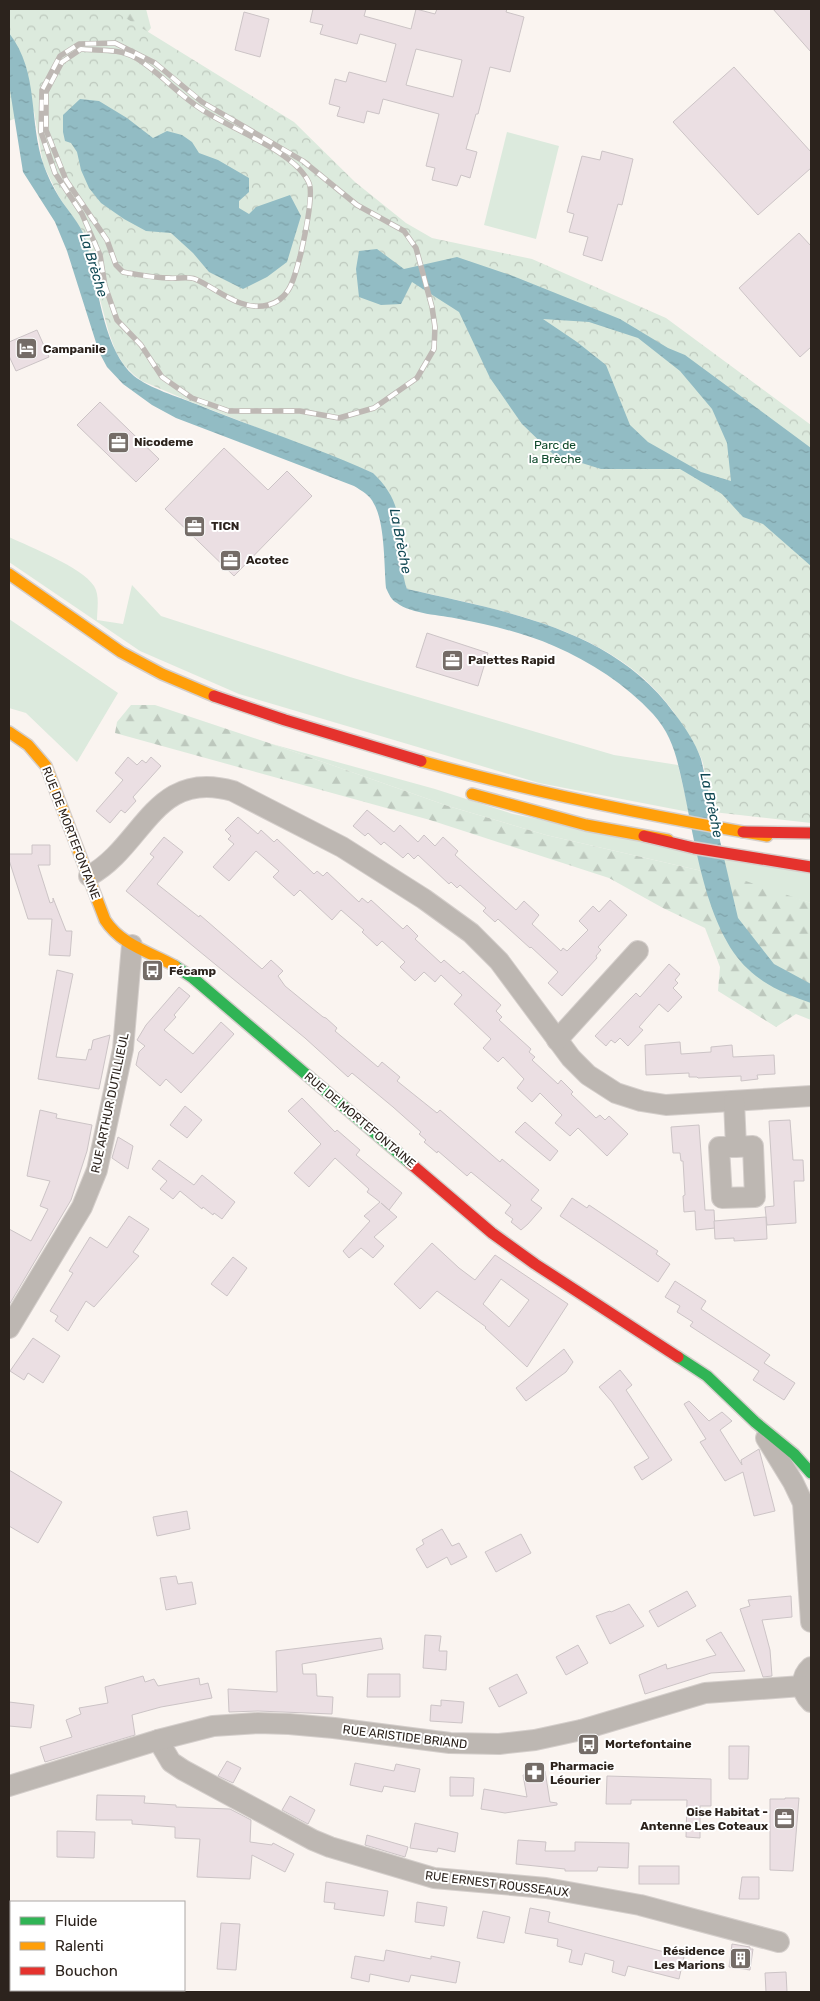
<svg xmlns="http://www.w3.org/2000/svg" width="820" height="2001" font-family="Rubik,sans-serif">
	<style>
		.grass { fill: #dceadd }
		.forest { fill: url(#forest-firs) }
		.park { fill: url(#park-crowns) }
		.water { fill: url(#water-ripples); fill-rule: evenodd }
		.building { fill: #ebdfe3; stroke: #ccc4c6; fill-rule: evenodd }
		.lines { fill: none; stroke-linecap: round; stroke-linejoin: round }
		.street-casing { stroke: #d4cecb; stroke-width: 22 }
		.fast-casing { stroke: #d4cecb; stroke-width: 14 }
		.slow-casing { stroke: #d4cecb; stroke-width: 14 }
		.jam-casing { stroke: #d4cecb; stroke-width: 14 }
		.street { stroke: #bdb7b2; stroke-width: 20 }
		.fast { stroke: #30b455; stroke-width: 11 }
		.slow { stroke: #ff9f0a; stroke-width: 11 }
		.jam { stroke: #e5322d; stroke-width: 11 }
		.rail-casing { stroke: #beb8b4; stroke-width: 5.5 }
		.rail { stroke: #fff; stroke-width: 4; stroke-dasharray: 11; stroke-linecap: butt }
		.labels { text-anchor: middle; stroke-width: 4; stroke-linejoin: round; paint-order: stroke }
		.poi-label { font-size: 12px; font-weight: bold; fill: #2c231d; stroke: #fff; text-anchor: start }
		.park-label { font-size: 12px; fill: #0e492b; stroke: #fff }
		.street-label { font-size: 12px; fill: #2c231d; stroke: #fff }
		.water-label { font-size: 14px; font-style: italic; fill: #104853; stroke: #fff }
	</style>
	<defs>
		<pattern id="forest-firs" width="22" height="20" patternUnits="userSpaceOnUse" patternTransform="scale(1.25)"><rect width="22" height="20" fill="#dceadd"/><path d="M5 1l3.5 6h-7zM16 11l3.5 6h-7z" fill="#bdc8bd"/></pattern>
		<pattern id="park-crowns" width="20" height="18" patternUnits="userSpaceOnUse" patternTransform="scale(1.25)"><rect width="20" height="18" fill="#dceadd"/><path d="M2 6a3 3 0 1 1 6 0M12 15a3 3 0 1 1 6 0" fill="none" stroke="#bdc8bd"/></pattern>
		<pattern id="water-ripples" width="26" height="14" patternUnits="userSpaceOnUse" patternTransform="scale(1.25)"><rect width="26" height="14" fill="#92bcc4"/><path d="M2 4q2-2 4 0t4 0M15 11q2-2 4 0t4 0" fill="none" stroke="#7ea1a8"/></pattern>
	</defs>
	<rect width="100%" height="100%" fill="#faf4f0"/>
	<g class="grass">
		<polygon points="507,132 559,146 536,239 484,225"/>
		<path d="M9,537C30,547 82,567 94,586C100,595 97,610 97,620L123,624L132,585L161,616L350,677L614,755L678,765L689,812L539,783L239,694L140,651L9,562Z"/>
		<polygon points="9,619 118,693 77,762 26,713 9,708"/>
		<polygon points="272,744 435,789 513,814 811,874 811,903 702,871 546,835 448,806"/>
	</g>
	<g class="forest">
		<polygon points="64,9 146,9 151,28 139,42"/>
		<polygon points="131,705 155,705 272,744 448,806 546,835 702,871 728,875 811,903 811,1020 796,1014 776,1027 718,991 720,967 705,928 663,908 609,878 430,820 115,733 117,722"/>
	</g>
	<path class="park" d="M9,9H111L294,122L355,182L406,223L432,238L532,259L666,318L811,425V823L713,812C709,795 707,777 702,760C698,750 691,740 685,730C631,631 508,612 407,589L404,581L399,531L394,503L373,473L189,401L142,381L134,375L124,365L116,352L109,333L81,229L59,197L43,164L34,111L9,121Z"/>
	<g class="water">
		<path d="M9,33C40,73 28,121 44,166C48,177 53,187 59,197C68,211 80,223 85,238C98,278 101,348 134,376C149,388 178,397 196,404C255,428 315,447 373,473C378,478 384,484 388,491C407,519 396,558 407,589C503,611 613,628 674,713C685,727 695,742 701,759L738,918L774,964L811,984V1003C789,995 765,986 748,969C706,930 695,841 683,786C677,759 673,736 653,714C625,684 591,662 554,646C524,633 491,625 459,619C441,615 411,614 397,603C391,600 389,594 386,588C384,565 385,523 374,504C370,495 362,491 354,486L176,418L152,405L123,384L107,367L99,352L67,251L55,222L23,172L9,84Z"/>
		<polygon points="80,99 99,101 127,118 153,138 167,131 182,135 192,142 199,153 218,160 249,178 249,192 239,201 239,208 249,214 256,207 290,195 301,216 287,262 267,277 243,289 209,272 193,253 171,233 146,231 124,219 101,203 89,188 81,170 77,152 71,143 65,141 63,132 63,115"/>
		<path d="M377,249L404,269L457,257L513,276L620,319L668,348L685,355L811,448V566L763,524L743,517L722,494L680,469H601L553,454L522,424L490,378L459,312L412,282L401,304L381,305L359,297L356,269L359,251ZM543,319L589,322L638,338L680,371L712,409L727,443L731,481L701,472L648,442L630,425L606,365L577,342Z"/>
	</g>
	<g class="building">
		<path d="M313,9H366L364,16L411,29L416,9L435,14L437,9H507L506,12L524,17L510,72L490,67L478,114H476L466,149L477,152L470,178L461,175L457,186L432,180L435,168L426,166L439,114L383,99L379,114L367,111L364,123L337,116L340,107L329,104L335,79L346,82L349,72L386,82L396,44L360,34L357,44L320,34L323,25L310,22ZM416,49L462,60L453,97L406,85Z"/>
		<polygon points="773,9 811,9 811,52"/>
		<polygon points="244,12 269,19 260,57 235,50"/>
		<polygon points="734,67 811,152 811,168 758,215 673,122"/>
		<polygon points="602,151 633,159 622,205 618,204 602,261 583,255 588,237 569,232 574,214 567,212 582,156 600,160"/>
		<polygon points="799,233 811,246 811,347 800,357 739,288"/>
		<polygon points="37,330 49,357 16,371 9,356 9,342"/>
		<polygon points="100,402 159,459 136,482 77,425"/>
		<polygon points="224,448 268,490 287,471 312,496 234,576 165,509"/>
		<polygon points="427,633 488,653 478,686 416,667"/>
		<polygon points="128,757 137,765 142,760 146,763 151,757 161,766 133,797 136,801 125,813 121,810 110,823 96,811 123,780 115,773"/>
		<polygon points="367,810 394,832 400,825 418,842 424,835 435,846 443,837 458,851 455,855 516,910 524,901 539,915 532,924 561,951 563,948 567,951 588,930 579,921 593,906 599,912 610,900 627,915 598,947 601,950 596,956 597,958 562,996 548,983 558,972 531,947 530,948 498,919 495,922 483,911 486,908 460,885 457,888 451,882 449,884 418,855 414,859 408,853 403,858 384,842 381,845 368,833 365,836 353,826"/>
		<polygon points="238,817 258,834 261,830 274,842 277,839 314,874 317,871 323,876 327,872 359,902 362,898 368,903 371,900 403,929 407,925 418,936 415,939 441,963 444,960 460,974 463,971 501,1005 496,1011 502,1017 499,1020 531,1049 529,1052 535,1057 532,1060 558,1084 561,1080 573,1092 571,1094 596,1118 600,1115 605,1120 609,1116 628,1134 607,1156 578,1128 570,1136 555,1123 562,1115 540,1093 532,1102 517,1088 524,1079 503,1057 498,1062 483,1048 491,1039 454,1004 462,995 441,975 435,982 424,972 415,981 400,967 405,962 382,941 377,946 362,932 364,930 341,910 332,920 300,890 294,896 273,877 279,871 256,851 229,881 213,867 234,844 228,839 231,836 225,830"/>
		<polygon points="164,837 183,852 157,884 199,917 200,915 262,969 271,960 283,971 278,976 285,986 323,1017 326,1018 337,1028 335,1031 378,1067 382,1062 400,1077 397,1081 437,1113 440,1110 500,1162 502,1159 539,1190 531,1200 542,1208 528,1224 521,1230 511,1222 513,1219 505,1213 511,1205 471,1172 467,1176 438,1151 437,1153 424,1142 426,1140 419,1134 421,1132 393,1107 352,1073 348,1077 305,1038 126,891 154,857 150,854"/>
		<polygon points="32,845 50,845 50,865 38,865 50,903 53,902 53,898 66,931 72,931 70,956 49,955 52,919 28,919 9,860 9,854 32,854"/>
		<polygon points="669,964 680,974 675,980 678,983 673,988 682,997 668,1012 659,1004 639,1027 643,1030 628,1046 620,1038 615,1043 611,1040 606,1046 595,1036 630,999 636,993 640,997"/>
		<polygon points="57,970 73,974 56,1057 86,1060 89,1049 91,1050 93,1040 110,1035 99,1089 38,1079"/>
		<polygon points="179,987 190,996 174,1015 176,1017 164,1030 193,1054 221,1022 234,1034 181,1093 166,1079 160,1086 136,1065 139,1052 145,1046 137,1040 146,1025"/>
		<polygon points="680,1042 681,1054 711,1052 711,1047 732,1045 733,1057 774,1055 775,1074 757,1075 758,1079 741,1081 741,1076 698,1078 697,1077 689,1077 689,1073 646,1075 645,1045"/>
		<polygon points="302,1098 335,1132 337,1130 360,1150 356,1155 402,1193 389,1210 381,1203 397,1217 374,1237 384,1246 373,1258 361,1248 349,1258 343,1251 370,1221 364,1216 380,1202 367,1192 369,1189 335,1158 309,1187 294,1173 321,1144 288,1111"/>
		<polygon points="185,1106 202,1120 187,1138 170,1125"/>
		<polygon points="40,1110 57,1114 56,1118 92,1125 87,1151 71,1200 9,1305 9,1229 31,1241 48,1209 40,1206 50,1181 27,1176"/>
		<polygon points="790,1120 793,1160 803,1160 804,1181 794,1181 796,1223 767,1225 765,1207 774,1206 769,1121"/>
		<polygon points="525,1122 558,1151 550,1161 515,1132"/>
		<polygon points="699,1125 705,1210 714,1210 715,1228 696,1230 695,1211 684,1212 683,1196 685,1195 683,1161 681,1161 680,1153 673,1153 671,1127"/>
		<polygon points="118,1137 133,1146 128,1169 112,1158"/>
		<polygon points="159,1160 194,1185 202,1175 235,1202 222,1219 214,1213 213,1215 203,1207 202,1209 180,1191 173,1199 160,1189 167,1181 152,1169"/>
		<polygon points="572,1198 587,1208 589,1205 658,1251 656,1254 670,1264 658,1282 560,1216"/>
		<polygon points="129,1216 149,1229 133,1252 139,1256 94,1307 86,1301 68,1331 55,1321 58,1316 50,1311 73,1273 69,1271 90,1237 107,1248"/>
		<polygon points="766,1217 767,1239 734,1241 734,1238 715,1239 714,1221"/>
		<path d="M432,1243L459,1268L475,1280L495,1255L568,1304L527,1367L485,1328L486,1327L437,1291L420,1309L394,1284ZM501,1279L529,1300L509,1327L483,1304Z"/>
		<polygon points="233,1257 247,1268 227,1296 211,1284"/>
		<polygon points="675,1281 706,1301 701,1309 770,1355 764,1363 795,1383 784,1400 753,1380 759,1371 690,1326 693,1322 677,1312 680,1306 665,1297"/>
		<polygon points="33,1338 60,1356 43,1383 28,1373 24,1380 10,1371"/>
		<polygon points="564,1349 573,1362 566,1372 526,1401 516,1388"/>
		<polygon points="620,1370 632,1385 626,1390 672,1460 642,1480 634,1467 649,1458 612,1402 599,1387"/>
		<polygon points="689,1401 709,1421 722,1412 732,1421 720,1430 742,1465 741,1460 759,1449 775,1511 754,1516 743,1472 725,1481 700,1442 706,1439 684,1404"/>
		<polygon points="9,1470 62,1502 38,1543 9,1526"/>
		<polygon points="187,1511 190,1529 157,1536 153,1517"/>
		<polygon points="442,1529 452,1546 459,1543 467,1557 451,1565 447,1557 427,1568 416,1549 424,1544 422,1540"/>
		<polygon points="521,1534 531,1553 496,1572 485,1552"/>
		<polygon points="176,1576 178,1584 192,1582 196,1604 166,1610 160,1578"/>
		<polygon points="687,1591 696,1606 658,1627 649,1611"/>
		<polygon points="791,1596 792,1617 762,1620 770,1650 772,1676 763,1677 740,1609 750,1606 748,1600"/>
		<polygon points="629,1604 644,1626 610,1644 596,1616 610,1611 611,1612"/>
		<polygon points="721,1632 745,1671 711,1673 645,1694 639,1675 666,1664 667,1669 716,1655 706,1640"/>
		<polygon points="425,1635 441,1636 439,1651 447,1651 446,1670 423,1668"/>
		<polygon points="381,1638 383,1649 302,1664 303,1674 316,1674 317,1696 333,1697 332,1714 258,1711 229,1712 228,1689 277,1692 276,1651"/>
		<polygon points="578,1645 588,1663 566,1675 556,1657"/>
		<polygon points="368,1674 400,1674 400,1697 367,1697"/>
		<polygon points="517,1674 527,1693 499,1707 489,1688"/>
		<polygon points="143,1676 145,1682 154,1679 158,1686 199,1678 200,1685 208,1683 212,1698 161,1707 132,1715 135,1735 45,1762 40,1747 72,1737 66,1720 81,1714 79,1708 108,1703 105,1687"/>
		<polygon points="441,1700 464,1702 462,1723 430,1721 431,1705 441,1706"/>
		<polygon points="9,1702 34,1705 31,1728 9,1726"/>
		<polygon points="729,1746 749,1746 748,1779 729,1779"/>
		<polygon points="227,1761 241,1768 233,1783 218,1776"/>
		<polygon points="355,1763 394,1771 396,1764 420,1769 415,1792 384,1786 382,1792 350,1785"/>
		<polygon points="545,1771 550,1802 557,1803 557,1805 505,1813 481,1809 484,1789 527,1797 523,1775"/>
		<polygon points="607,1776 711,1779 711,1806 700,1806 700,1838 686,1837 687,1800 631,1800 631,1804 606,1804"/>
		<polygon points="450,1777 474,1778 473,1796 450,1796"/>
		<polygon points="97,1795 145,1796 144,1803 176,1805 176,1807 230,1809 251,1820 250,1842 272,1845 273,1843 294,1854 285,1872 252,1855 250,1879 197,1877 200,1839 175,1838 175,1827 132,1824 132,1820 96,1820"/>
		<polygon points="290,1796 315,1810 308,1824 282,1810"/>
		<polygon points="785,1798 799,1798 793,1871 770,1870 770,1799 785,1799"/>
		<polygon points="415,1823 458,1833 455,1852 438,1848 437,1852 410,1848"/>
		<polygon points="57,1831 95,1832 94,1858 57,1857"/>
		<polygon points="367,1835 408,1847 405,1857 365,1845"/>
		<polygon points="518,1840 546,1842 545,1851 575,1851 575,1842 629,1843 628,1868 598,1867 597,1871 565,1871 565,1869 516,1864"/>
		<rect x="639" y="1866" width="40" height="18"/>
		<polygon points="742,1877 759,1877 759,1899 739,1899"/>
		<polygon points="326,1882 388,1891 384,1916 334,1909 335,1903 324,1902"/>
		<polygon points="417,1902 447,1907 444,1926 415,1922"/>
		<polygon points="530,1908 550,1912 548,1922 684,1957 679,1979 628,1966 625,1976 612,1972 614,1961 585,1953 582,1965 569,1962 572,1950 557,1946 558,1939 525,1933"/>
		<polygon points="483,1911 510,1917 504,1943 477,1938"/>
		<polygon points="221,1923 240,1924 236,1970 217,1969"/>
		<polygon points="732,1944 750,1947 750,1949 753,1949 750,1970 729,1967"/>
		<polygon points="386,1950 431,1959 431,1956 460,1962 456,1983 411,1975 409,1982 370,1974 369,1982 351,1978 355,1956 384,1961"/>
		<polygon points="786,1972 787,1992 766,1992 765,1973"/>
	</g>
	<g class="lines">
		<defs>
			<g id="street">
				<path d="M89,876C144,846 154,768 233,791L342,847L424,899L471,933L499,961L571,1058L588,1075L616,1093L641,1101L666,1105L811,1096"/>
				<polyline points="557,1040 638,951"/>
				<polyline points="734,1101 736,1147 719,1147 722,1198 755,1197 753,1146 736,1147"/>
				<polyline points="9,1328 82,1207 97,1170 123,1049 132,945"/>
				<polyline points="766,1438 793,1482 803,1503 811,1622"/>
				<path d="M811,1667C800,1677 800,1691 811,1702"/>
				<polyline points="158,1740 171,1762 183,1770 313,1840 330,1847 434,1878 546,1888 640,1905 779,1942"/>
				<polyline points="9,1786 158,1740 213,1726 258,1723 289,1724 334,1728 450,1743 499,1744 535,1740 581,1730 705,1693 802,1686"/>
			</g>
			<g id="fast">
				<polyline points="175,966 193,978 410,1163"/>
				<polyline points="678,1357 707,1376 755,1422 794,1454 811,1473"/>
			</g>
			<g id="slow">
				<polyline points="9,574 121,652 162,674 214,696"/>
				<path d="M9,732L28,745L46,766L105,920C121,945 150,952 175,966"/>
				<path d="M421,761C535,793 651,816 767,836"/>
				<polyline points="472,794 586,825 668,840"/>
			</g>
			<g id="jam">
				<polyline points="214,696 285,720 421,761"/>
				<polyline points="743,832 811,833"/>
				<polyline points="644,836 694,848 811,867"/>
				<polyline points="410,1163 492,1233 535,1264 678,1357"/>
			</g>
		</defs>
		<use href="#street" class="street-casing"/>
		<use href="#fast" class="fast-casing"/>
		<use href="#slow" class="slow-casing"/>
		<use href="#jam" class="jam-casing"/>
		<use href="#street" class="street"/>
		<use href="#fast" class="fast"/>
		<use href="#slow" class="slow"/>
		<use href="#jam" class="jam"/>
		<defs>
			<g id="rail">
				<polygon points="115,43 155,63 202,102 303,161 357,205 404,231 416,248 432,307 435,327 434,349 417,378 374,408 339,418 300,411 229,411 192,398 162,377 141,345 117,320 105,286 100,255 82,214 55,173 41,132 42,90 60,56 79,44"/>
				<path d="M81,49C100,51 118,48 136,58C159,72 178,94 201,109C230,129 295,151 309,183C314,195 303,244 300,257C294,277 291,299 268,305C241,312 218,289 195,279C188,276 177,279 169,278C155,278 141,275 128,273L123,272L116,265L107,240L66,180L46,130V92L62,62Z"/>
			</g>
		</defs>
		<use href="#rail" class="rail-casing"/>
		<use href="#rail" class="rail"/>
	</g>
	<defs>
		<symbol id="hotel-square" viewBox="-11 -11 22 22"><rect x="-9" y="-9" width="18" height="18" rx="4" fill="#746c67" stroke="#fff"/><path d="M-6-4.5h1.5V1H6V5H4.5V3h-9V5H-6ZM-4 0a1.8 1.8 0 1 1 3.6 0ZM.5 0V-2.5h3Q6-2.5 6 0Z" fill="#fff"/></symbol>
		<symbol id="office-square" viewBox="-11 -11 22 22"><rect x="-9" y="-9" width="18" height="18" rx="4" fill="#746c67" stroke="#fff"/><path d="M-6-3h4V-5.5h4V-3h4V5H-6ZM-1-4.5V-3h2v-1.5ZM-6 0V1H6V0Z" fill="#fff"/></symbol>
		<symbol id="bus-square" viewBox="-11 -11 22 22"><rect x="-9" y="-9" width="18" height="18" rx="4" fill="#746c67" stroke="#fff"/><path d="M-5-6H5V4H4V6H2V4H-2V6H-4V4H-5ZM-3.5-4V0h7V-4ZM-3.5 1.2v1.5H-2V1.2ZM2 1.2v1.5H3.5V1.2Z" fill="#fff"/></symbol>
		<symbol id="pharmacy-square" viewBox="-11 -11 22 22"><rect x="-9" y="-9" width="18" height="18" rx="4" fill="#746c67" stroke="#fff"/><path d="M-2-6h4v4h4v4h-4v4h-4v-4h-4v-4h4Z" fill="#fff"/></symbol>
		<symbol id="building-square" viewBox="-11 -11 22 22"><rect x="-9" y="-9" width="18" height="18" rx="4" fill="#746c67" stroke="#fff"/><path d="M-4-6H4V6H1V3H-1V6H-4ZM-2.5-4.3h1.7v1.8h-1.7ZM.8-4.3h1.7v1.8H.8ZM-2.5-1h1.7V.8h-1.7ZM.8-1h1.7V.8H.8Z" fill="#fff"/></symbol>
	</defs>
	<g fill-rule="evenodd">
		<use href="#hotel-square" x="14" y="336" width="25" height="25"/>
		<use href="#office-square" x="106" y="430" width="25" height="25"/>
		<use href="#office-square" x="182" y="514" width="25" height="25"/>
		<use href="#office-square" x="218" y="548" width="25" height="25"/>
		<use href="#office-square" x="440" y="648" width="25" height="25"/>
		<use href="#bus-square" x="140" y="958" width="25" height="25"/>
		<use href="#bus-square" x="576" y="1732" width="25" height="25"/>
		<use href="#pharmacy-square" x="522" y="1760" width="25" height="25"/>
		<use href="#office-square" x="772" y="1806" width="25" height="25"/>
		<use href="#building-square" x="728" y="1946" width="25" height="25"/>
	</g>
	<g class="labels">
		<g class="poi-label">
			<text x="43" y="353">Campanile</text>
			<text x="134" y="446">Nicodeme</text>
			<text x="211" y="530">TICN</text>
			<text x="246" y="564">Acotec</text>
			<text x="468" y="664">Palettes Rapid</text>
			<text x="169" y="975">Fécamp</text>
			<text x="605" y="1748">Mortefontaine</text>
			<text x="550" y="1770">Pharmacie<tspan x="550" dy="14">Léourier</tspan></text>
			<text x="768" y="1816" text-anchor="end">Oise Habitat -<tspan x="768" dy="14">Antenne Les Coteaux</tspan></text>
			<text x="725" y="1955" text-anchor="end">Résidence<tspan x="725" dy="14">Les Marions</tspan></text>
		</g>
		<g class="park-label">
			<text x="555" y="449">Parc de<tspan x="555" dy="14">la Brèche</tspan></text>
		</g>
		<g class="street-label">
			<text transform="translate(71 833) rotate(69)" y="4">RUE DE MORTEFONTAINE</text>
			<text transform="translate(110 1103) rotate(-78)" y="4">RUE ARTHUR DUTILLIEUL</text>
			<text transform="translate(360 1120) rotate(40)" y="4">RUE DE MORTEFONTAINE</text>
			<text transform="translate(405 1737) rotate(7)" y="4">RUE ARISTIDE BRIAND</text>
			<text transform="translate(497 1884) rotate(7)" y="4">RUE ERNEST ROUSSEAUX</text>
		</g>
		<g class="water-label">
			<text transform="translate(94 265) rotate(73)" y="5">La Brèche</text>
			<text transform="translate(401 541) rotate(79)" y="5">La Brèche</text>
			<text transform="translate(712 805) rotate(78)" y="5">La Brèche</text>
		</g>
	</g>
	<rect width="820" height="2001" fill="none" stroke="#2c231d" stroke-width="20"/>
	<rect x="10" y="1901" width="175" height="90" fill="#ffffff" stroke="#aba7a5"/>
	<rect x="20" y="1917" width="25" height="8" fill="#30b455" stroke="#aba7a5"/>
	<text x="55" y="1926" font-size="15" fill="#2c231d">Fluide</text>
	<rect x="20" y="1942" width="25" height="8" fill="#ff9f0a" stroke="#aba7a5"/>
	<text x="55" y="1951" font-size="15" fill="#2c231d">Ralenti</text>
	<rect x="20" y="1967" width="25" height="8" fill="#e5322d" stroke="#aba7a5"/>
	<text x="55" y="1976" font-size="15" fill="#2c231d">Bouchon</text>
</svg>
